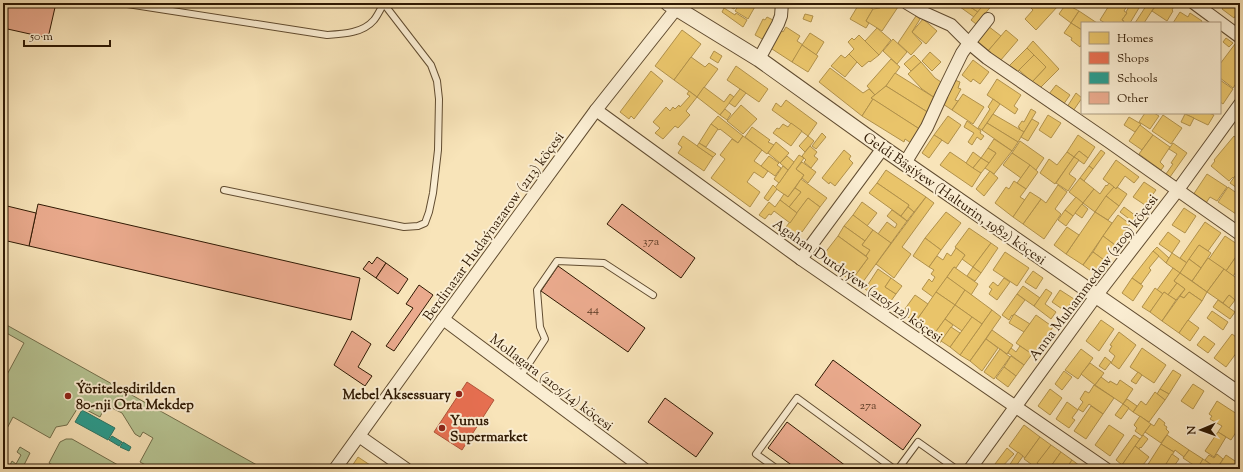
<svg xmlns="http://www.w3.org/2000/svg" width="1243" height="472" font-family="'Sorts Mill Goudy',serif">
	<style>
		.green { fill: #b7c594; stroke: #736f4c }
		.homes { fill: #e9c46a; stroke: #b1914b }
		.shops { fill: #e76f51; stroke: #b0553a }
		.schools { fill: #2a9d8f; stroke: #2c7565 }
		.building { fill: #eaaa8d; stroke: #2f1903 }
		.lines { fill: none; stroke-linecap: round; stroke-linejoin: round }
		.service-casing { stroke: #614c30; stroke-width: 8 }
		.minor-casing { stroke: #614c30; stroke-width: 14 }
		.tertiary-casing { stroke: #614c30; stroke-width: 17 }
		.service { stroke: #faedd2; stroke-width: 6 }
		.minor { stroke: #faedd2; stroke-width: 12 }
		.tertiary { stroke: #faedd2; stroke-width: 15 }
		.poi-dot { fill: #8f2418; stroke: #faedd2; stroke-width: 1.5 }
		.labels { text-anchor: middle; stroke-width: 4; stroke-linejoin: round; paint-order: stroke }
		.number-label { font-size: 12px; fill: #5e3d26 }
		.street-label { font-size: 14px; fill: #2f1903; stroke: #faedd2 }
		.poi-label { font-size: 14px; font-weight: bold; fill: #2f1903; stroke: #faedd2; text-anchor: start }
	</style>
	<rect width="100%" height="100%" fill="#f8e4b9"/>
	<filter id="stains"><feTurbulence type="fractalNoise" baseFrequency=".005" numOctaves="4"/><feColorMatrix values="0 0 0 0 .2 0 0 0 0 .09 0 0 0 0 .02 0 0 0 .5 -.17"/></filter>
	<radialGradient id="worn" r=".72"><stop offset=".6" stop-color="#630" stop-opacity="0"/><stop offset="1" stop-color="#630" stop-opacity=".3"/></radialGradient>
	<g class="green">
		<polygon points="3,323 264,469 153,469 140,462 153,438 143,432 140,437 135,434 122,413 106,405 100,417 79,406 67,425 56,427 50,438 13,417 3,436 3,388 4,385 3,384 3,382 24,343 3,331"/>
		<polygon points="66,439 72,439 125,469 60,469 49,463 60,442"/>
		<polygon points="20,447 30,453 22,469 13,469 9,467 12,461 16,464 21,455 17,452"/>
	</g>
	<g class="homes">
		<polygon points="722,3 738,3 734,9"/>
		<polygon points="740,3 757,3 748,19 735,11"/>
		<polygon points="861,3 873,9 866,21 869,23 866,28 850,19 859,4 860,5"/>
		<polygon points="883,3 898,3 900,4 882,31 866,21 873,9 880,8"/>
		<polygon points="956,3 964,3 978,12 974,17 956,4"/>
		<polygon points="964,3 985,3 978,12"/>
		<polygon points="985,3 994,3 976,24 971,20"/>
		<polygon points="1026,3 1054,3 1058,6 1036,30 1025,19 1033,10"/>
		<polygon points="1113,3 1125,3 1128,4 1124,11 1127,13 1122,20 1124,21 1123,23 1105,23 1100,20 1110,4 1112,5"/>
		<polygon points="1131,3 1142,3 1130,23 1123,23 1124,21 1122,20 1127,13 1126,12"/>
		<polygon points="1148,3 1157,3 1144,23 1135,23"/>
		<polygon points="1158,3 1170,3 1174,6 1172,10 1173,11 1167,21 1152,11"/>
		<polygon points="1226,3 1240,3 1240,9 1234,18 1222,9"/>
		<polygon points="1066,4 1079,11 1071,23 1059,14"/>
		<polygon points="724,8 735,15 736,13 747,20 743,27 722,12"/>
		<polygon points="1079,11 1097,23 1082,23 1082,30 1071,23"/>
		<polygon points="1180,12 1188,17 1190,13 1202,21 1201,23 1173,23"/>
		<polygon points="805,14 813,16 811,22 803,19"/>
		<polygon points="916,16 920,19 912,32 922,43 911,55 898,43"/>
		<polygon points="767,17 775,21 764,40 755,35 763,19 765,20"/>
		<polygon points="923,19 937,31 926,44 912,32"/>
		<polygon points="1071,23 1082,30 1082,44 1080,47 1071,40 1072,38 1064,33"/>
		<polygon points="988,26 1001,36 988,51 976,41"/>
		<polygon points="786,27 800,36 797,41 803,45 792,62 769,47 778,28 783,32"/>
		<polygon points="877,28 891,40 879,55 865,41"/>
		<polygon points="682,30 701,44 674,80 655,66"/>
		<polygon points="1006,30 1018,40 1000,61 988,51"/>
		<polygon points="810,33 824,42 816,55 802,45"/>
		<polygon points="859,35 879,55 870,62 869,61 862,67 849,54 854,49 848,42 852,38 854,40"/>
		<polygon points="1226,38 1233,43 1229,47 1223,42"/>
		<polygon points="893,39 907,52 897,64 883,51"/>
		<polygon points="1033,41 1059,69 1040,88 1032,82 1046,67 1027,48"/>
		<polygon points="1235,44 1240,48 1240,78 1233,88 1220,78 1220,64"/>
		<polygon points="802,45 818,56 808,72 792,62"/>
		<polygon points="1027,48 1034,55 1016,73 1008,67"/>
		<polygon points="714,51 722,56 718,63 710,58"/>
		<polygon points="930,52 941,62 932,71 922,61"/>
		<polygon points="849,54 857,62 845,77 831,66 841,55 845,58"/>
		<polygon points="914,55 921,62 911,71 904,64"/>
		<polygon points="1034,55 1046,67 1032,82 1019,70"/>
		<polygon points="691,57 705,67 709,63 718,69 697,97 674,80"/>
		<polygon points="891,59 900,67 886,86 875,95 867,86"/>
		<polygon points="973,60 989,72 980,84 973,79 971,82 962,75"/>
		<polygon points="921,62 935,78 941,82 935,98 922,89 908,74"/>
		<polygon points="736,66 768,89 759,102 727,80"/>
		<polygon points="830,68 863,93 869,89 875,95 871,98 873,99 862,116 819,82"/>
		<polygon points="651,71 663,81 634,119 631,116 629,119 620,112"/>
		<polygon points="895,73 935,98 929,113 886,86"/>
		<polygon points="952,79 960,82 958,88 961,89 955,100 958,101 952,110 943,104"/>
		<polygon points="997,79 1021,95 1014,106 1018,109 1015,114 987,95"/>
		<polygon points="1220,80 1233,89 1223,104 1220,102"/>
		<polygon points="1056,85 1070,95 1063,105 1049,94"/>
		<polygon points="886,86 929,113 921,130 871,98"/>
		<polygon points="704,87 724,102 730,94 734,97 720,115 697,97"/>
		<polygon points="740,89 746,93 735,107 729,103"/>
		<polygon points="689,91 697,97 686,111 690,115 678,128 675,126 663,139 655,133 660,128 653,122 666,107 670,111 673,107 675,109 679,105 680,107 690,96 687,94"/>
		<polygon points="1076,93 1082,98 1073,111 1067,107"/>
		<polygon points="963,94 984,107 973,124 952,110"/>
		<polygon points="873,99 921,130 911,143 905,139 904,142 862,116"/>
		<polygon points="993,99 1000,104 982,130 978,128 990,109 988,107"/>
		<polygon points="786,100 817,123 808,136 772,110 776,103 781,107"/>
		<polygon points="741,105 757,119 743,134 727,121"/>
		<polygon points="725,109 731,114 727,120 720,115"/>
		<polygon points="1031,109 1036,112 1024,132 1019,129 1020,128 1018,127 1022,121 1024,122"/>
		<polygon points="1145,113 1154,113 1159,116 1150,129 1139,122"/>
		<polygon points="1183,113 1209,113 1214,115 1208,125"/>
		<polygon points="993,114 1024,132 1018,142 987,123"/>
		<polygon points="1185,114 1194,118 1190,126 1181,122"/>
		<polygon points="1048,115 1061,123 1051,138 1039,130"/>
		<polygon points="1163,115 1182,128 1171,144 1152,131"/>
		<polygon points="718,116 743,136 738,143 720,129 719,130 711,124"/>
		<polygon points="948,116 961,125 948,144 934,135"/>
		<polygon points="1129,117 1141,124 1135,132 1124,125"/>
		<polygon points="1032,119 1039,123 1028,141 1021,137"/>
		<polygon points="967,121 981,131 980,133 984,136 981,140 977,137 972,145 968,142 974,133 964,127"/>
		<polygon points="791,123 802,131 791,146 773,133 777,128 779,129 783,124 788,127"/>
		<polygon points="987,123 1018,142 1012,151 982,130"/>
		<polygon points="711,124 718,129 706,147 699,143"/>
		<polygon points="1140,125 1153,135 1142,150 1129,141"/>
		<polygon points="752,127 770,140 768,142 774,145 767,154 745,137"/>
		<polygon points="822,133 826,137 816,149 812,146"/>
		<polygon points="934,135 942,140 929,158 922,153"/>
		<polygon points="1078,135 1095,147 1088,158 1079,151 1074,157 1067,152"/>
		<polygon points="1153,135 1170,147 1160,162 1164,166 1161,170 1139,154"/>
		<polygon points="683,136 713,157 704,171 678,153 682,147 678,144"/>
		<polygon points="743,136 762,150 754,161 768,171 763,178 754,172 747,182 760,192 750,207 711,178 725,159 720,155 732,139 738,143"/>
		<polygon points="808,136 814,141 805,152 799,146"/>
		<polygon points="1234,136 1240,141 1240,180 1235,176 1234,178 1233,177 1229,181 1211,166 1215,161 1214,160"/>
		<polygon points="994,139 1012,151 994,174 985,168 996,153 988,148"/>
		<polygon points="1020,141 1044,158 1036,170 1012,153"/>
		<polygon points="776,142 789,153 780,163 768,153"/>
		<polygon points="699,143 716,154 713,157 697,146"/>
		<polygon points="1173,143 1187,153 1170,177 1166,174 1173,164 1171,163 1177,154 1169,149"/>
		<polygon points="810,146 817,152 814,156 818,159 811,168 804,162 806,160 802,156"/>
		<polygon points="988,148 996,153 989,163 981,158"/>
		<polygon points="844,150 851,156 849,159 853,163 835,186 830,182 829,184 822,178"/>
		<polygon points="1101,150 1105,153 1093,169 1089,166"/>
		<polygon points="1079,151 1088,158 1084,164 1074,157"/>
		<polygon points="950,152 981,173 972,187 940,165"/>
		<polygon points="973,152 981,158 973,168 966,163"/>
		<polygon points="1067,152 1074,157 1055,184 1040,173 1049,159 1057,165"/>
		<polygon points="1012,153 1030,165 1021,178 1003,165"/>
		<polygon points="799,155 804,158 796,169 804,175 788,197 775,188"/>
		<polygon points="769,156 779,163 777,165 781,168 775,176 761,166"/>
		<polygon points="787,156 794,162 788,170 780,163"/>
		<polygon points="1074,157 1079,160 1069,174 1076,179 1068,191 1056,183"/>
		<polygon points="981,158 989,163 981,173 973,168"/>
		<polygon points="1116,160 1139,177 1134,183 1125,176 1116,189 1103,179"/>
		<polygon points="802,162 816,172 808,183 802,178 804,175 796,169"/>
		<polygon points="1030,165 1038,172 1026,189 1017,183"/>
		<polygon points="783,166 788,170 779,183 774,179"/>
		<polygon points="1089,166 1093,169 1084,181 1080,178"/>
		<polygon points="886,170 926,197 914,212 908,207 909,205 877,183"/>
		<polygon points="990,171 998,178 984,196 976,189"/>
		<polygon points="1207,174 1227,187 1217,201 1210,197 1206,203 1193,195"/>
		<polygon points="1235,176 1240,180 1240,190 1230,183"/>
		<polygon points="1080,178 1094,189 1083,203 1069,192"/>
		<polygon points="801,179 827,198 820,207 808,198 797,213 789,207 801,192 795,188"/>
		<polygon points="1014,181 1026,189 1020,197 1025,200 1013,217 995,203 1006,187 1009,189"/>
		<polygon points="1144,182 1156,190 1145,205 1133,197"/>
		<polygon points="877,183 909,205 901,216 869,193"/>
		<polygon points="1109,183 1114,187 1095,212 1083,203 1094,189 1100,194 1106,185 1107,186"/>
		<polygon points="773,185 777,189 768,201 764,198"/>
		<polygon points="1058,185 1067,192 1055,209 1061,214 1044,239 1023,224 1041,199 1046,203"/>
		<polygon points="1114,187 1116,189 1117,187 1127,194 1119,206 1106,196"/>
		<polygon points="1228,187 1238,194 1240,191 1239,216 1218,202"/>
		<polygon points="795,188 801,192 789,207 780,200 784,194 788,197"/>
		<polygon points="1030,192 1041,199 1023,224 1013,217"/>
		<polygon points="1106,196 1119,206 1108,220 1095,212"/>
		<polygon points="926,197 934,203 902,247 911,254 894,278 876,264"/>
		<polygon points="1076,197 1083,203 1073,216 1065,210"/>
		<polygon points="808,198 820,207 802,232 801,231 798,236 796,234 794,236 790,234 792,231 786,227"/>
		<polygon points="780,200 797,213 790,223 774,211 771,215 769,214 765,219 759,215 769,202 775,207"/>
		<polygon points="862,202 877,213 867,226 853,215"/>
		<polygon points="1082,204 1088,209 1082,218 1075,213"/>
		<polygon points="908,207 914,212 907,221 901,216"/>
		<polygon points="1124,207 1136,216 1132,221 1120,212"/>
		<polygon points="1184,208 1196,216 1185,233 1172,225"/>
		<polygon points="892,210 907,221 891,243 878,234 887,222 895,228 897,224 887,216"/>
		<polygon points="1065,210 1073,216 1066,226 1058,220"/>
		<polygon points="946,212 961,223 941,250 925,238"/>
		<polygon points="1095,212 1112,223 1083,265 1066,254"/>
		<polygon points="853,215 873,230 865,241 844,226"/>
		<polygon points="1118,215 1130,224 1115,245 1103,236"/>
		<polygon points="776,222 788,232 786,235 773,226"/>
		<polygon points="1205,222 1221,233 1208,251 1199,245 1187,263 1180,258"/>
		<polygon points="844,226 865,241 862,245 870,250 866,256 838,236"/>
		<polygon points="1067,227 1079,235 1066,254 1054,245"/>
		<polygon points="969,228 991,243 973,267 962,259 965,255 955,247"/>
		<polygon points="873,230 891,243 860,286 852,280 868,258 866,256 870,250 862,245"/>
		<polygon points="1168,232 1180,241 1172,253 1159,244"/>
		<polygon points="838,236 868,258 851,281 821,258"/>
		<polygon points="1103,236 1115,245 1104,260 1093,252"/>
		<polygon points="1225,236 1240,246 1240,251 1226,271 1209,259"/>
		<polygon points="925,238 941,250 929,267 913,256"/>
		<polygon points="991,243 998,248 981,273 973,267"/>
		<polygon points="1199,245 1211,253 1201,268 1189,259"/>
		<polygon points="1157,247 1169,258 1166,263 1153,251"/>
		<polygon points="956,248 965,255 956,268 954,267 933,297 922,289 929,279 932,282 935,277 931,274 934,270 929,267 937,256 943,260 947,253 951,256"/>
		<polygon points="1153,251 1159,256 1149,268 1151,270 1141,284 1132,278"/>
		<polygon points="1240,251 1240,267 1233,276 1226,271"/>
		<polygon points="1005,252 1029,268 1017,286 993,270"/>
		<polygon points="1093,252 1104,260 1094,273 1083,265"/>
		<polygon points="1172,253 1187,263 1180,273 1166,263"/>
		<polygon points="1208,258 1224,269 1207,292 1192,281"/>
		<polygon points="1189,259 1201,268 1192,281 1180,273"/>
		<polygon points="954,267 978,284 971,295 947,277"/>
		<polygon points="973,267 981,273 975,281 967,276"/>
		<polygon points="1173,268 1180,273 1174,281 1177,283 1168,295 1164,292 1163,294 1157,290"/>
		<polygon points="878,269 891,278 885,287 896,294 888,305 865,289"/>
		<polygon points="1224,269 1239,280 1235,286 1240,289 1240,293 1235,300 1229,295 1223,303 1207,292"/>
		<polygon points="1033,271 1043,278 1036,289 1025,282"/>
		<polygon points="1180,273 1207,292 1202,301 1189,292 1184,298 1180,296 1185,289 1174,281"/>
		<polygon points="947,277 965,290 955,305 936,292"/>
		<polygon points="891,278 902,286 896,294 885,287"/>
		<polygon points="1004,278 1010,282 997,300 989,294 992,289 989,287 993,282 998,286"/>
		<polygon points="1132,278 1143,286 1133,301 1122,293"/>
		<polygon points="1177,283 1185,289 1176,300 1168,295"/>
		<polygon points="1023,286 1040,298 1034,306 1017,294"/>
		<polygon points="1155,288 1163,294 1150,312 1142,307"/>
		<polygon points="1046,289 1052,293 1045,304 1056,312 1051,319 1034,306"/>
		<polygon points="965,290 992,310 982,324 955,305"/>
		<polygon points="1060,290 1074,299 1065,311 1052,302"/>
		<polygon points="936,292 955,305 932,337 914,324"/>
		<polygon points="1164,292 1176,300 1162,321 1150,312"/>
		<polygon points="1189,292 1202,301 1179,333 1162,321 1180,296 1184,298"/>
		<polygon points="1017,294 1025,300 1013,316 1012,315 1009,320 1002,315"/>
		<polygon points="915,295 928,304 915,322 902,313"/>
		<polygon points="1229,295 1235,300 1229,308 1223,303"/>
		<polygon points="1218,300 1235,312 1230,319 1213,307"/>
		<polygon points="955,305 972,317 962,331 945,319"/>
		<polygon points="992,310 1001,317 970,361 960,355"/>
		<polygon points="1212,311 1228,322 1223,330 1207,318"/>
		<polygon points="1014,314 1030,324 1024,332 1009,323"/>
		<polygon points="1036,315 1053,327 1033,355 1016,343"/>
		<polygon points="972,317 982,324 960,355 950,347"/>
		<polygon points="945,319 953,325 940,343 932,337"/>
		<polygon points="1101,320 1114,329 1099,351 1086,341"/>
		<polygon points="1188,320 1199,328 1190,341 1179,333"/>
		<polygon points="951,327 960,333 950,347 941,341"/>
		<polygon points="992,330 1013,345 1007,354 986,339"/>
		<polygon points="1119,332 1136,345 1119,369 1111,363 1115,356 1109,351 1112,346 1110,345"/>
		<polygon points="1232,334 1240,340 1240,348 1226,367 1214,358"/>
		<polygon points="1204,336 1215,344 1208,353 1197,345"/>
		<polygon points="986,339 998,348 982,371 970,361"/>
		<polygon points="1020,346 1032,354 1024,365 1008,353 1011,348 1016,352"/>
		<polygon points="1142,348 1166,365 1154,383 1130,367"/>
		<polygon points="1000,349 1010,357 994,379 984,372"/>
		<polygon points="1081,349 1093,358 1078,379 1065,370"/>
		<polygon points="1011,356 1024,365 1016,376 1004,367"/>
		<polygon points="1105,357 1111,362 1105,370 1099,366"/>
		<polygon points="1090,363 1104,373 1095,385 1081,374"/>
		<polygon points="1004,367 1016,376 1008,387 996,378"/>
		<polygon points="1173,370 1181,375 1169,394 1160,389"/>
		<polygon points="1064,371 1072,377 1062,390 1055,384"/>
		<polygon points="1138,372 1142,375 1136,384 1131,381"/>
		<polygon points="1101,377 1109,383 1110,381 1117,385 1120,380 1133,389 1123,404 1095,385"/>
		<polygon points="1193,384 1204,391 1193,409 1181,401"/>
		<polygon points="1094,385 1114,398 1103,414 1089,404 1083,412 1078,409 1083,402 1080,399 1085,391 1089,393"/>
		<polygon points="1050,389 1062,398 1050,415 1038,406"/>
		<polygon points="1160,389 1169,394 1165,400 1157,394"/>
		<polygon points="1155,392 1165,400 1149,422 1133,412 1141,401 1146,405"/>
		<polygon points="1127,399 1137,406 1133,412 1123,404"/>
		<polygon points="1217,401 1240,416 1240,426 1231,440 1218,432 1222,426 1210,419 1212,416 1209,414"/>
		<polygon points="1067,402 1078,410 1072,418 1075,420 1069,428 1056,419"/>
		<polygon points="1123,404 1129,408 1121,419 1115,415"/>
		<polygon points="1091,406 1103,414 1086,439 1074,431"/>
		<polygon points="1140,416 1151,424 1142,436 1135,431 1137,428 1134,425"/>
		<polygon points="1159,418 1165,423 1164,425 1167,427 1166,429 1169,432 1161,443 1145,432 1151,424 1154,426"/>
		<polygon points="1024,425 1040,437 1025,458 1009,446"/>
		<polygon points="1109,425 1124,435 1110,456 1095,445"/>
		<polygon points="1218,432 1226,437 1214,457 1205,451"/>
		<polygon points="1134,435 1140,439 1122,465 1116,460"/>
		<polygon points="1143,435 1148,439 1141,448 1140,447 1139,449 1135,446"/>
		<polygon points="1167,435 1189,450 1184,457 1175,450 1174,452 1161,444"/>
		<polygon points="1040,437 1051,445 1035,467 1024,459"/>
		<polygon points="1161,444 1174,452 1163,469 1145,469"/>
		<polygon points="1051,445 1061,452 1049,469 1045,469 1037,463"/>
		<polygon points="1135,446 1149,457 1140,469 1129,469 1122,465"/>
		<polygon points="1007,448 1014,454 1000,469 993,469 992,468"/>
		<polygon points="1189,450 1203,459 1198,468 1183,458"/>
		<polygon points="1018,452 1023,456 1014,469 1007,469"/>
		<polygon points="1061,452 1072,460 1066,469 1049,469"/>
		<polygon points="1172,454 1179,459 1172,469 1163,469"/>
		<polygon points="1217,454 1223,459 1218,467 1221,469 1210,469 1213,466 1205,460 1209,455 1214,458"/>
		<polygon points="1226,455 1238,463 1233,469 1221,469 1218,467"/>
		<polygon points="358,457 376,469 350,469"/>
		<polygon points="1203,459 1213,466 1210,469 1197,469"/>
		<polygon points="1072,460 1080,466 1077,469 1066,469"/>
	</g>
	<polygon class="shops" points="467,382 494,400 462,450 434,432"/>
	<g class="schools">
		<polygon points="82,410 115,428 108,440 75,422"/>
		<polygon points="112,436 122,442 119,446 109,440"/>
		<polygon points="123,442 131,447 129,451 120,447"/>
	</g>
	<g class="building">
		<polygon points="3,3 56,3 48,38 3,28"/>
		<polygon points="38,204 360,278 351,320 29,246"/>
		<polygon points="622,204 695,258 681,278 607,224"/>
		<polygon points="3,205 36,213 29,246 3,240"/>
		<polygon points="377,257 386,263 376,278 363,269 369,261 372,264"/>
		<polygon points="386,263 408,279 398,294 376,278"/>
		<polygon points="558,266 645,328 628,352 541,291"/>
		<polygon points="419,285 433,295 394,351 386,346 413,308 406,304"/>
		<polygon points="352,331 371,344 358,367 372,376 365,386 334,365"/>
		<polygon points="833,360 921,425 903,450 815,385"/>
		<polygon points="665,398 713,433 696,457 648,422"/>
		<polygon points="787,422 850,469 797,469 768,448"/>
	</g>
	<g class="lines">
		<defs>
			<g id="service">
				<path d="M121,3L327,35C344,34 363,33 374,20C378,15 381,8 384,3"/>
				<polyline points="224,190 404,227 418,226 425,223 429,212 433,193 438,150 439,99 437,81 431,65 384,4"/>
				<polyline points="520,377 545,339 540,327 537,290 557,261 604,263 653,295"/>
				<polyline points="777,469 756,454 797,398 894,469"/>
				<polyline points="898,469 918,442 956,469"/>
			</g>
			<g id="minor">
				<polyline points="907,3 922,12 951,25 969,43 987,58 1108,141 1240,234"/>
				<polyline points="1194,3 1240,37"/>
				<polyline points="759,59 778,24 781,16 782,3"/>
				<polyline points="596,110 801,259 1106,469"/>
				<polyline points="905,163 927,127 942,94 962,53 969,43 988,19"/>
				<polyline points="801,259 883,148"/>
				<polyline points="443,319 644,469"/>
				<polyline points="359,436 406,469"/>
				<polyline points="335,469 435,330 596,110 676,9 679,3"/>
				<polyline points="970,469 1096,296 1177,191 1240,104"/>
			</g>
			<polyline id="tertiary" points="668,3 759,59 883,148 1240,395"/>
		</defs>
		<use href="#service" class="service-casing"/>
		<use href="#minor" class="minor-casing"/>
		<use href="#tertiary" class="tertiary-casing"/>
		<use href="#service" class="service"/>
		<use href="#minor" class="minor"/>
		<use href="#tertiary" class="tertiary"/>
	</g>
	<g class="poi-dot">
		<circle cx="459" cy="394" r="4"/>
		<circle cx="68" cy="396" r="4"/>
		<circle cx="442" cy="428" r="4"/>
	</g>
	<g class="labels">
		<g class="number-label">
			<text x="651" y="245">37a</text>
			<text x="593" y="313">44</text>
			<text x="868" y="409">27a</text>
		</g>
		<g class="street-label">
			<text transform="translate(955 198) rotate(35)" y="5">Geldi Bäşiýew (Halturin, 1982) köçesi</text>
			<text transform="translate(493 226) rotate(-54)" y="5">Berdinazar Hudaýnazarow (2113) köçesi</text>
			<text transform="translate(1093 277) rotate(-53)" y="5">Anna Muhammedow (2109) köçesi</text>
			<text transform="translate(858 280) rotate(35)" y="5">Agahan Durdyýew (2105/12) köçesi</text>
			<text transform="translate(552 382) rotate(37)" y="5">Mollagara (2105/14) köçesi</text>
		</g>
		<g class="poi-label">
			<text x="76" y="393">Ýöriteleşdirilden<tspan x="76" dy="16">80-nji Orta Mekdep</tspan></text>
			<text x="451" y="399" text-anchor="end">Mebel Aksessuary</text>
			<text x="450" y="425">Yunus<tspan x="450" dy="16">Supermarket</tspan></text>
		</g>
	</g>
	<rect width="1243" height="472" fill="none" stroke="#f8e4b9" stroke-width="16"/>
	<rect x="4" y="4" width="1235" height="464" fill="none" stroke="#2f1903" stroke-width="2"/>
	<rect x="8" y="8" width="1227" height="456" fill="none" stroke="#2f1903"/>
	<rect x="1081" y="22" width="140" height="92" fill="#faedd2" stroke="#a9987f"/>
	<rect x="1089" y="32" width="20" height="12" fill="#e9c46a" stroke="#a9987f"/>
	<text x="1117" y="42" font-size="12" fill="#2f1903">Homes</text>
	<rect x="1089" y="52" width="20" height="12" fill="#e76f51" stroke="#a9987f"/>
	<text x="1117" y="62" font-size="12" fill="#2f1903">Shops</text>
	<rect x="1089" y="72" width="20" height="12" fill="#2a9d8f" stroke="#a9987f"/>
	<text x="1117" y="82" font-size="12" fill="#2f1903">Schools</text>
	<rect x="1089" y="92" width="20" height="12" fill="#eaaa8d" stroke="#a9987f"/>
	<text x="1117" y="102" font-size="12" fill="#2f1903">Other</text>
	<g transform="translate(1201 430) rotate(268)" stroke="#faedd2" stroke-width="3" paint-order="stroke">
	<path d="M0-3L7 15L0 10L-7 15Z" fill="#2f1903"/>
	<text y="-6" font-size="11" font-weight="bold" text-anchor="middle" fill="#2f1903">N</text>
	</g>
	<path d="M24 40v6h86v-6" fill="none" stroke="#2f1903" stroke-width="2"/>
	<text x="30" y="40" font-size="12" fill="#2f1903" stroke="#faedd2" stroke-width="3" paint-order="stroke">50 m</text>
	<rect width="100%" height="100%" filter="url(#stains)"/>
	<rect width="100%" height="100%" fill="url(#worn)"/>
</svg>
